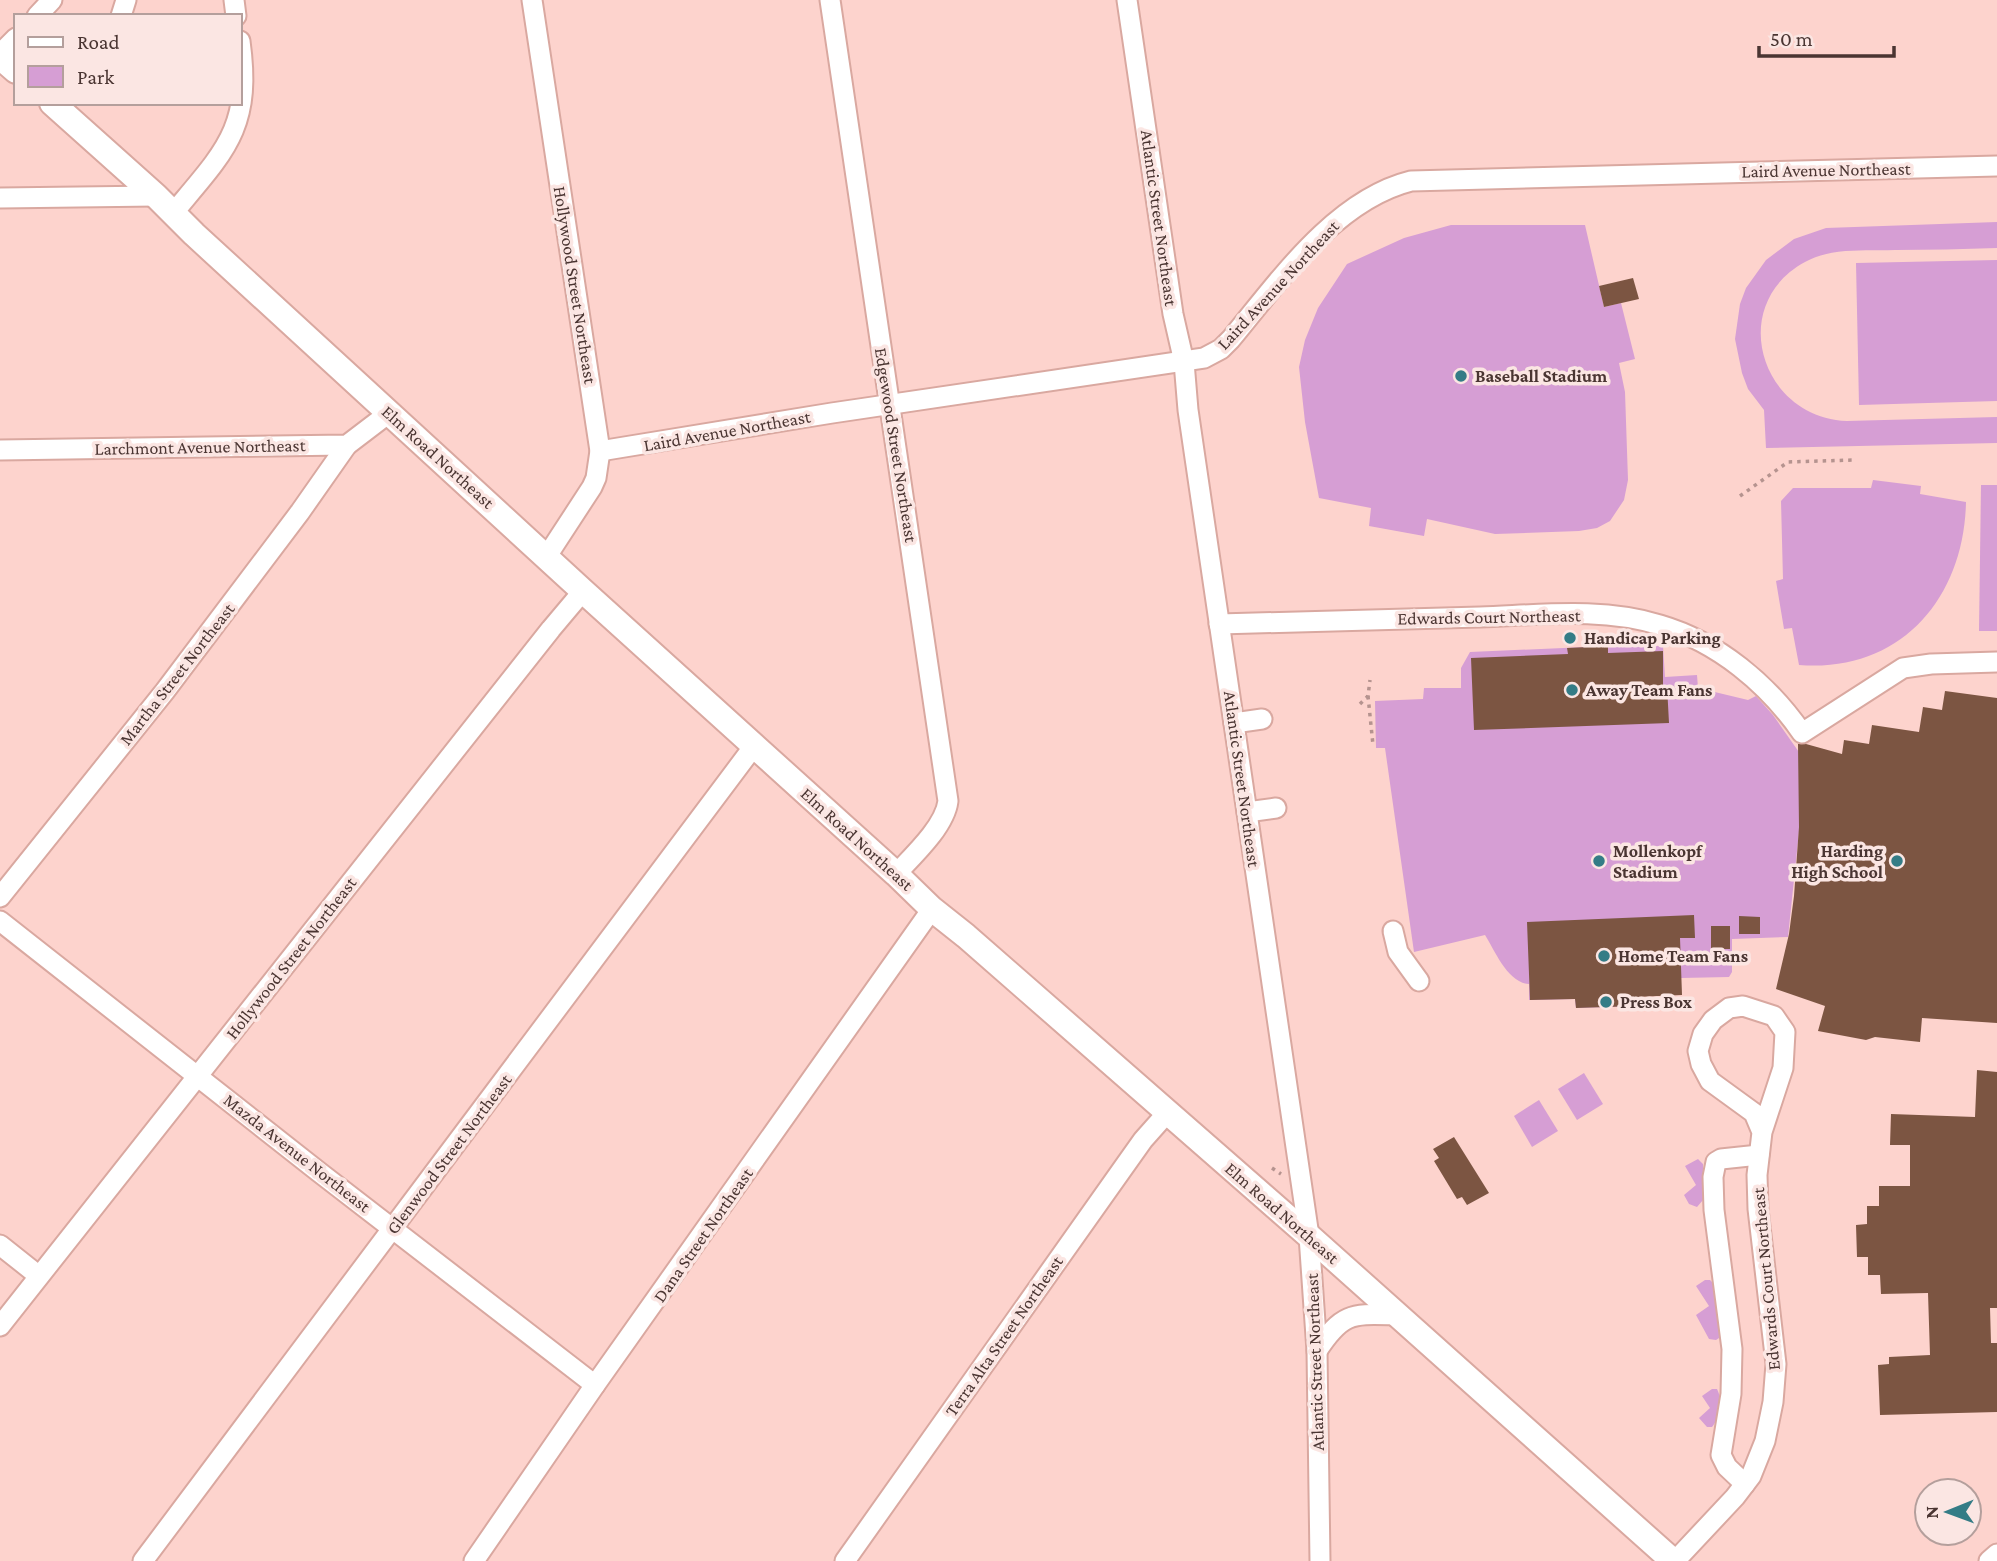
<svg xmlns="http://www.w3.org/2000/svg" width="1997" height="1561" font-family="'Crimson Pro',serif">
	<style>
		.green { fill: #d69ed4 }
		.building { fill: #7c5542 }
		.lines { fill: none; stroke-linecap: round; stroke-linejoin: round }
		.minor-casing { stroke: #d9a8a0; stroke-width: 23 }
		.major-casing { stroke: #d9a8a0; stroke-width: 28 }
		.path { stroke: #b5938f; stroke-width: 3.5; stroke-dasharray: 3.5 5; stroke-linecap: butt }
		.minor { stroke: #fff; stroke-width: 19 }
		.major { stroke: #fff; stroke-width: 24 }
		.poi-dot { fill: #347c86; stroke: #fbe6e3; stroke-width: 2.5 }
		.labels { text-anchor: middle; stroke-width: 7; stroke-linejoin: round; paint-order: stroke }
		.street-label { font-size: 18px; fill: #4a3532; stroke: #fbe6e3 }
		.poi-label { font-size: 18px; font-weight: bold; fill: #4a3532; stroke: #fbe6e3; text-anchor: start }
	</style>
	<rect width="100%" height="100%" fill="#fdd3cd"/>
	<g class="green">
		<path d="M1997,222V248C1963,249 1929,250 1895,250C1866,251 1832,247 1805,262C1727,304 1759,417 1847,421L1997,417V443L1766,448L1764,410L1748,389L1742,373L1735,339L1740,304L1746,288L1766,260L1794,239L1826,228Z"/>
		<polygon points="1451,225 1585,225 1604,307 1621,303 1635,359 1619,363 1625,392 1628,480 1624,500 1610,521 1597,528 1579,531 1495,534 1427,519 1424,536 1369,526 1371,508 1319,498 1305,422 1299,367 1305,340 1318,308 1347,264 1404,238"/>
		<polygon points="1997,260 1997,401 1859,405 1856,263"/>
		<path d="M1873,480L1921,486L1920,494L1966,502C1964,599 1900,673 1799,665L1792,628L1784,629L1776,581L1783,579L1781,501L1793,488H1871Z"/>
		<polygon points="1981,485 1997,485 1997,631 1979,631"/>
		<path d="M1609,646H1663L1665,677L1697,675L1698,688L1748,700L1756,696L1773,715L1801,755L1802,803L1788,937L1732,939V972L1729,977L1681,978L1637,997V1006L1576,1008L1575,999L1529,1000V984C1508,983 1495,951 1485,935L1414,952L1385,748H1376L1375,701L1423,699L1424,688H1461V668L1470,652Z"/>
		<polygon points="1584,1073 1603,1104 1577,1120 1558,1089"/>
		<polygon points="1539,1100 1558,1131 1532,1147 1514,1116"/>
		<polygon points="1698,1159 1703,1164 1703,1200 1697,1207 1689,1204 1684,1195 1696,1185 1685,1166"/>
		<polygon points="1705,1280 1710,1280 1714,1284 1720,1332 1719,1338 1716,1340 1709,1339 1696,1315 1709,1306 1696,1286"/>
		<path d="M1712,1389H1717C1723,1400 1720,1418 1712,1427H1707L1699,1418L1710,1408L1702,1396Z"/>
	</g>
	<g class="building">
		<polygon points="1633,278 1639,299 1604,307 1599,286"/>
		<polygon points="1608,646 1608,653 1663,651 1663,686 1667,686 1669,723 1474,730 1471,658 1568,654 1567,648"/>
		<polygon points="1945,691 1997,698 1997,1023 1922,1018 1920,1042 1875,1037 1866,1040 1818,1031 1825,1006 1776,989 1789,934 1794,896 1799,827 1798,744 1806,744 1842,754 1844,740 1869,744 1872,725 1919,732 1923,707 1942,710"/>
		<polygon points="1694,915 1695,938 1680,938 1682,995 1636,997 1637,1006 1576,1008 1575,999 1530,1000 1527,922"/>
		<polygon points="1739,916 1760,917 1760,934 1739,934"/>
		<rect x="1711" y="926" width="19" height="23"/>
		<polygon points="1977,1070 1997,1072 1997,1308 1990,1308 1991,1343 1997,1343 1997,1412 1880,1415 1878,1365 1889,1364 1889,1357 1930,1355 1928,1293 1881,1294 1880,1275 1868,1275 1868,1257 1857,1257 1856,1225 1867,1224 1867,1206 1879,1206 1879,1186 1910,1186 1910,1145 1890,1145 1891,1114 1975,1117"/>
		<polygon points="1454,1137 1489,1193 1467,1205 1462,1197 1457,1199 1434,1161 1439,1158 1433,1149"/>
	</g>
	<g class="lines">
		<defs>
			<g id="minor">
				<polyline points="234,0 236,16"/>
				<polyline points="532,0 600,451 596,478 592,487 547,556"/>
				<path d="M830,0L948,801C945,826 914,855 896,874"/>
				<polyline points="1127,0 1173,314 1184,362 1188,410 1309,1236 1317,1351 1320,1561"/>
				<polyline points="37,16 52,0"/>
				<polyline points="121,16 126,0"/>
				<polyline points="0,54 16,38"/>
				<polyline points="0,198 156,196"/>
				<path d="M174,212C226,150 252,127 240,41"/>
				<polyline points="0,450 347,445 389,413"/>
				<path d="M600,451L832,413L1204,358L1221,349L1231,339C1279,281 1335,200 1411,181L1997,166"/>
				<path d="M1219,624C1306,621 1393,619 1480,617C1539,615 1603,607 1660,625C1718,642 1768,684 1802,733L1903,668L1931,664L1997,662"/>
				<polyline points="1234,723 1262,719"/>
				<polyline points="1247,812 1276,808"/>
				<polyline points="0,897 165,691 300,512 347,445"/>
				<polyline points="0,921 319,1172 595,1385"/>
				<polyline points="1393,931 1398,952 1419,981"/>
				<polyline points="0,1245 39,1276"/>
				<polyline points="0,1326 551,629 583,591"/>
				<path d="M1317,1351C1343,1311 1353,1314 1397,1315"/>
				<polyline points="1745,1484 1727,1467 1721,1455 1731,1394 1732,1349 1714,1210 1713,1177 1716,1162 1721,1159 1759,1155"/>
				<polyline points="143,1561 754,746"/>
				<polyline points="474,1561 595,1385 932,909"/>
				<polyline points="845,1561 1121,1171 1143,1140 1167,1113"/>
				<polyline points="1675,1561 1735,1497 1751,1476 1765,1441 1773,1402 1776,1364 1758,1209 1757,1175 1762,1132 1783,1068 1785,1032 1774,1016 1743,1006 1729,1008 1713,1020 1703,1034 1698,1051 1701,1064 1710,1081 1754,1113 1762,1132"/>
				<polyline points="1989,1561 1997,1554"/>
			</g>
			<g id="major">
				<polyline points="0,57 16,71"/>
				<polyline points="52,103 156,196 194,234 583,591 896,874 932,909 966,936 1309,1236 1673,1561"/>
			</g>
		</defs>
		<use href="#minor" class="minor-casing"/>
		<use href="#major" class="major-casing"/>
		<g class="path">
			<polyline points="1740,496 1788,462 1853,460"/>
			<polyline points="1368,696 1373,745"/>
			<polyline points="1360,704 1368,696 1370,680"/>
			<polyline points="1272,1168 1281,1174"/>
		</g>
		<use href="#minor" class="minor"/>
		<use href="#major" class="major"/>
	</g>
	<g class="poi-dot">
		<circle cx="1461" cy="376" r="7"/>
		<circle cx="1570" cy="638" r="7"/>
		<circle cx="1572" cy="690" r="7"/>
		<circle cx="1599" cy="861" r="7"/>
		<circle cx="1897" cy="861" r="7"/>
		<circle cx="1604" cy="956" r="7"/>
		<circle cx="1606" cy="1002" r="7"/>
	</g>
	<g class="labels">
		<g class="street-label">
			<text transform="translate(1826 170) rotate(-1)" y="6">Laird Avenue Northeast</text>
			<text transform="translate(1159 218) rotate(82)" y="6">Atlantic Street Northeast</text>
			<text transform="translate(575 285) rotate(81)" y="6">Hollywood Street Northeast</text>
			<text transform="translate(1278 285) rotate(-47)" y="6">Laird Avenue Northeast</text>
			<text transform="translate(727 431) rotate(-10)" y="6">Laird Avenue Northeast</text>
			<text transform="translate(896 445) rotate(81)" y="6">Edgewood Street Northeast</text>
			<text transform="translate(200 447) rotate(-1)" y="6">Larchmont Avenue Northeast</text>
			<text transform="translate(438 457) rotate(42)" y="6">Elm Road Northeast</text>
			<text transform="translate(1489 617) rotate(-1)" y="6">Edwards Court Northeast</text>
			<text transform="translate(177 674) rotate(-52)" y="6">Martha Street Northeast</text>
			<text transform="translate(1242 779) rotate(82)" y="6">Atlantic Street Northeast</text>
			<text transform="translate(857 839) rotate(42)" y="6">Elm Road Northeast</text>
			<text transform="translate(291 958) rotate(-52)" y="6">Hollywood Street Northeast</text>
			<text transform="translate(297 1153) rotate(38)" y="6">Mazda Avenue Northeast</text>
			<text transform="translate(449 1154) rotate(-53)" y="6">Glenwood Street Northeast</text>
			<text transform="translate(1282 1213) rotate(41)" y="6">Elm Road Northeast</text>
			<text transform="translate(703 1235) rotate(-55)" y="6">Dana Street Northeast</text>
			<text transform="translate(1766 1279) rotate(-95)" y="6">Edwards Court Northeast</text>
			<text transform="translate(1004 1336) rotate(-55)" y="6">Terra Alta Street Northeast</text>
			<text transform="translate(1315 1362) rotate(-92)" y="6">Atlantic Street Northeast</text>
		</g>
		<g class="poi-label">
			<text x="1475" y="382">Baseball Stadium</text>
			<text x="1584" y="644">Handicap Parking</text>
			<text x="1586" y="696">Away Team Fans</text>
			<text x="1613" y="857">Mollenkopf<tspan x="1613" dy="21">Stadium</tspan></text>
			<text x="1883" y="857" text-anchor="end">Harding<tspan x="1883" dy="21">High School</tspan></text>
			<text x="1618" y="962">Home Team Fans</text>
			<text x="1620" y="1008">Press Box</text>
		</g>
	</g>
	<rect x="14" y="14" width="228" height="91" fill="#fbe6e3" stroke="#b49f9c" stroke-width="2"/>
	<rect x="28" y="37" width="35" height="10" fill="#ffffff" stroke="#b49f9c" stroke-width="2"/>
	<text x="77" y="49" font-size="21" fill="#4a3532">Road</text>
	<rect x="28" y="66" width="35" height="21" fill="#d69ed4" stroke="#b49f9c" stroke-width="2"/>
	<text x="77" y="84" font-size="21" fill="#4a3532">Park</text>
	<g transform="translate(1948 1512) rotate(269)"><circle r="33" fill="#fbe6e3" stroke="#b49f9c" stroke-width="2"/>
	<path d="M0-5L12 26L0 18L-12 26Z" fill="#347c86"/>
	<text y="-10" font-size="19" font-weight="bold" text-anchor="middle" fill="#4a3532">N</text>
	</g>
	<path d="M1759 46v10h135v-10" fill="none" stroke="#4a3532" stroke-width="3.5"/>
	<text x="1770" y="46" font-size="21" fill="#4a3532" stroke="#fbe6e3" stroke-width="5" paint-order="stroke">50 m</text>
</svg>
